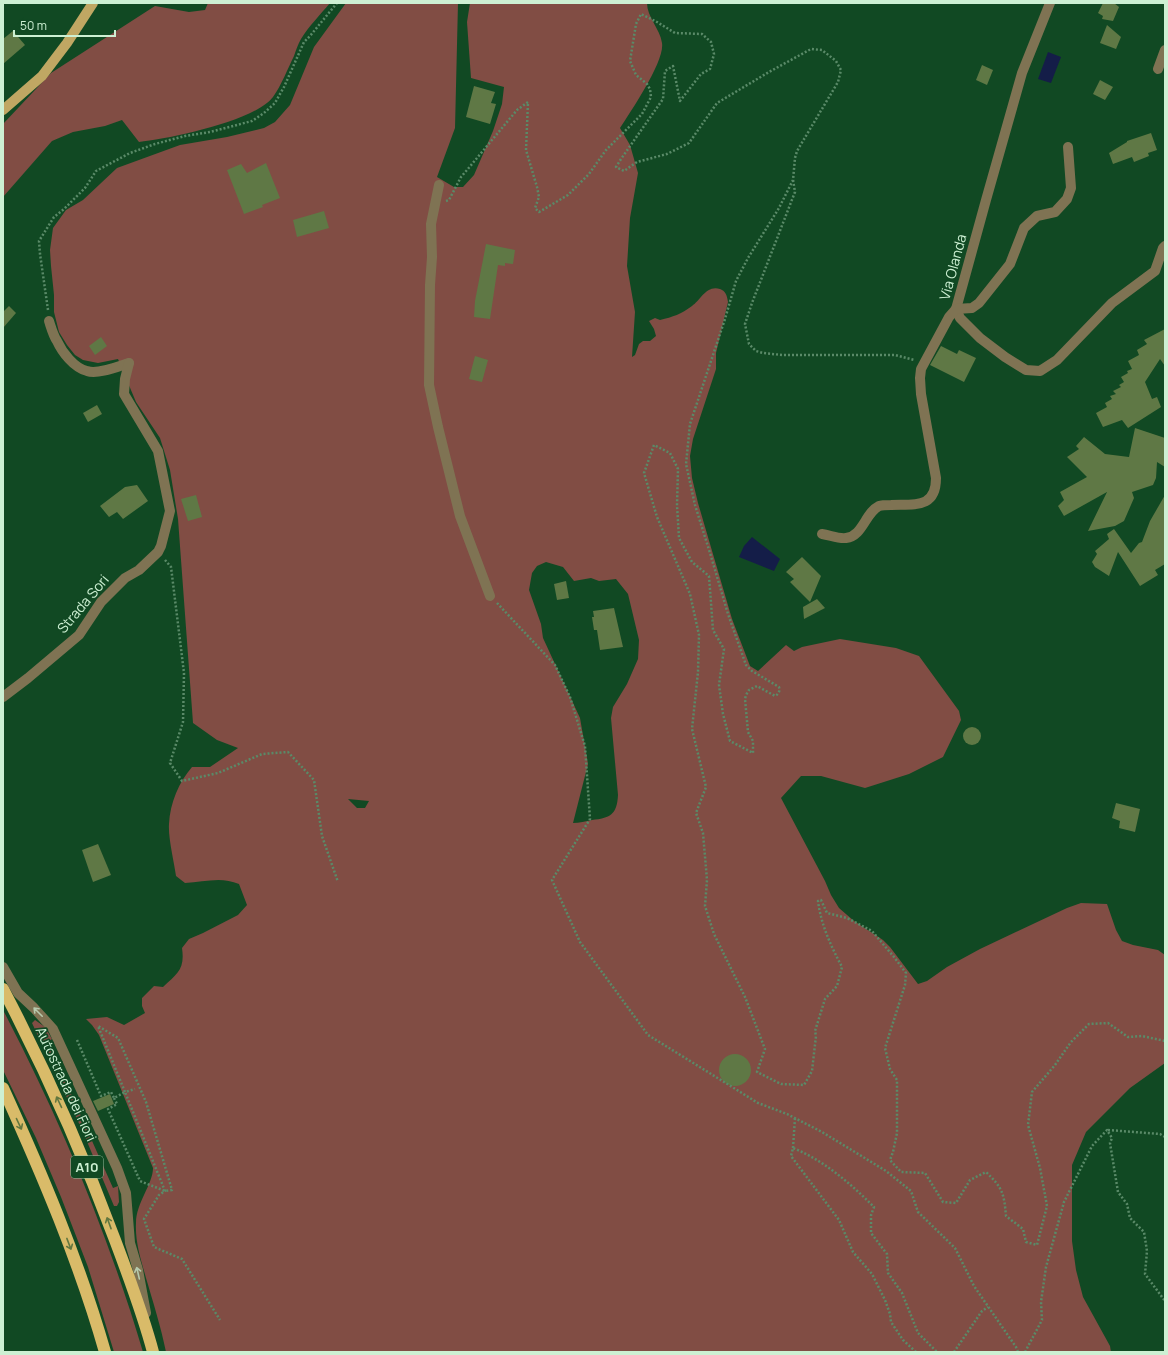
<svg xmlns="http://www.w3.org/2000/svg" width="1168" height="1355" font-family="Manrope,sans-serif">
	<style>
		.green { fill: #814d44; fill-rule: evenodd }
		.water { fill: #141d48 }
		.building { fill: #5f7845 }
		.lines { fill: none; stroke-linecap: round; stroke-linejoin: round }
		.path { stroke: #5a8a68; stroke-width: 2.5; stroke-dasharray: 2 2; stroke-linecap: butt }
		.minor { stroke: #7f7353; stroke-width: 10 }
		.major { stroke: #c0a763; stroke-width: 10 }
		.highway { stroke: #d9bb69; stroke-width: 12 }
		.oneway { stroke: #b6caad }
		.oneway2 { stroke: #61773f }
		.labels { text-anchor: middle; stroke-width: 3.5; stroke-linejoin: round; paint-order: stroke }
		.shield { fill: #114923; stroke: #95be9e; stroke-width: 1 }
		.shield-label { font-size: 13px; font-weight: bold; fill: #cdf0d3 }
		.street-label { font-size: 14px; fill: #cdf0d3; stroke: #114923 }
	</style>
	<rect width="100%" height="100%" fill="#114923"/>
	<g class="green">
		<path d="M208,3H330C320,15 309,26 301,39C298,44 296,50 294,56C288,68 281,86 273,97C255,121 169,139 139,142L122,120L105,126L73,132L52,141L3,197V124L51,73L155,6L189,12L205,10Z"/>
		<path d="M346,3H458L455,128L437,177L454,187H463L474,175L493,131L502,104L504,87L471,78L467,22L470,3H647C647,17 660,29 662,43C665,61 631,111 620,128L630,145L638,173L630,218L627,266L635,312L632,357L635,355L639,344L643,341H650L656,336L654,329L649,321L655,318L660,320C673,317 681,314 692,306C701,300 706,285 720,289C726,291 727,296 728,302L716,353V369L693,439L690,456L692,478L698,503L732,619L750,666L758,671L786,645L794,651L802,647L840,639L896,648L919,656L959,711L961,720L943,757L909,774L865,788L821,776H801L781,798L825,881L831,895L839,908L854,921L883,940L890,947L918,984L927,981L947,967L980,949L1067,908L1081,903L1107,904L1116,930L1122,941L1133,945L1158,950L1165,955V1063L1130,1088L1086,1132L1072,1165V1241L1076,1270L1083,1297L1110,1346L1111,1352H166C161,1327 153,1302 146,1278C141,1260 135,1242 136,1223C136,1203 153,1184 153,1168L99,1035L92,1025L86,1019L107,1017L124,1025L145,1013L142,1006V998L154,986L163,987C178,973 185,969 182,948L189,939L203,933L238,915L247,905L239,884C221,876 204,882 185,883L176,876C174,861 168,838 169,824C170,803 179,782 192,767H210L238,748L217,740L193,723L178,519L170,470L160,438L136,402L118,359L98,363L83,360L75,355L67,345L59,332L54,312V295L51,266L50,250L53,228L66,210L83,200L117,168L180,145L227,137L264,128L275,122L290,105L314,47ZM546,562L563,567L574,581L591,578L599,581L616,579L628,594L639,640L638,659L627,684L613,707L611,718L618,795C617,815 610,818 592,820C586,821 579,823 573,823L588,764L580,718L543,638L541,624L529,590L532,573L537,566ZM348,799L369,801L365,808H357Z"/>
		<path d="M3,1010C60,1119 108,1234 143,1352H114L88,1267L61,1197L36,1138L3,1070Z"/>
		<polygon points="35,1020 45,1027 52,1039 48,1042 113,1188 118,1186 119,1202 117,1206 114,1206 83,1132 32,1023"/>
	</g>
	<g class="water">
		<polygon points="1048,52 1061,57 1051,83 1038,79"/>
		<polygon points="752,537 780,559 774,571 739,557 744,546"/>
	</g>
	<g class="building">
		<polygon points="1103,3 1114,3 1119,7 1113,21 1102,19 1103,16 1098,13"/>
		<polygon points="1107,25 1121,37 1116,49 1100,43"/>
		<polygon points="13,31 25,45 3,64 3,39"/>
		<polygon points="982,65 993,70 987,85 976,80"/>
		<polygon points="1100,80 1113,87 1105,100 1093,94"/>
		<polygon points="474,86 495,92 491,103 496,104 490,124 466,117"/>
		<polygon points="1151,133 1157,150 1148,153 1149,156 1134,162 1132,157 1113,164 1109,153 1127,142 1127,141"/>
		<polygon points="266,163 280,198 262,205 263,207 244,214 227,170 241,164 247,173"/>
		<polygon points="324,211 329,228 297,237 293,220"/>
		<polygon points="486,244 515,250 513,264 505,263 505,266 498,265 490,319 474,317 475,301"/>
		<polygon points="9,306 16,313 3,328 3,312"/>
		<polygon points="1165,329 1165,366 1160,359 1145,382 1152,399 1157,397 1161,407 1128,428 1122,420 1103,427 1096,413 1107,407 1105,403 1112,399 1110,396 1116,394 1113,391 1121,387 1119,385 1124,382 1121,377 1128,373 1127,371 1132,369 1128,361 1139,355 1137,350 1147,344 1144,340"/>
		<polygon points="101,337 107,346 95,355 89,346"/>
		<polygon points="941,346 957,354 959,350 976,358 964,382 930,365"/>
		<polygon points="475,356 488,360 482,382 469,379"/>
		<polygon points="97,405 102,414 88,422 83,413"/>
		<polygon points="1135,428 1165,438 1165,467 1157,462 1156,478 1153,485 1132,492 1134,498 1124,521 1115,526 1088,531 1107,492 1064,516 1058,506 1064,500 1060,492 1087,477 1067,457 1079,449 1076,446 1084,437 1105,454 1129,457"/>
		<polygon points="137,485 148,501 123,519 117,512 109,517 100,506 125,487"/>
		<polygon points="196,495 202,517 188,521 181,499"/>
		<polygon points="1165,495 1165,564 1155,570 1158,575 1140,586 1118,552 1109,576 1095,567 1092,562 1097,554 1095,551 1109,539 1107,534 1114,529 1131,553 1139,543 1142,542 1150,521"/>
		<polygon points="802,557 821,576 810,602 790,582 794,579 786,572"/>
		<polygon points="566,581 569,598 557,600 554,584"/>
		<polygon points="817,599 825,608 804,619 803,607"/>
		<polygon points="614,608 623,647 600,650 597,630 594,630 592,617 594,617 593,611"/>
		<circle cx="972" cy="736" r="9"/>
		<polygon points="1116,803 1140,809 1135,832 1119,828 1120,821 1112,818"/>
		<polygon points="98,844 111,875 93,882 82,850"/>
		<circle cx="735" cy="1070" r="16"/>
		<polygon points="110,1094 114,1104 98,1111 93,1101"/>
	</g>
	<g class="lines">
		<g class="path">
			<polyline points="793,180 795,192 752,303 745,324 749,344 756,351 763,353 782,355 895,355 914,360"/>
			<path d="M446,201L449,200L461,177L467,170L517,110L528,102L526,150L537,187L539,197L535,208L539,212L568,195L589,174L606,150L642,114L651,97L650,89L647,84L636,75L630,61L636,24L641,14L657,22L675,33L702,34L711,42L714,54L710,69L701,74L680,101L673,66L665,71L663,99L621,159L616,167L624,171L637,162L667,154L689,143L717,103L769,72L811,49L822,50L836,61L841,70L838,82L797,151L795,158L793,180L779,208L748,258L736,281L725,319L690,424L686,464L695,505L710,553L728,614L746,665L752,671L779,687C780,691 779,694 775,696L757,686L749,690L746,695L745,699L748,732L753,741V753L730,741L723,714L719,685L724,649L713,630L709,576L692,562L679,538L677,505L678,469L670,453L654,445L644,473L657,517L690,594L699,635L698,672L692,729L706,787L696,813L703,833L707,880L705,906L714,934L745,997L765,1049L757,1072L781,1084L804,1085L812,1071L816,1036L815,1031L825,999L837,986L842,967C831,946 821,925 818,901L821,900L827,913L847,918L872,931L894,957L906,973L905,985L885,1048L890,1069L897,1080V1133L893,1152L890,1160L901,1172L925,1173L943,1202L956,1203L970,1180L986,1172C1003,1188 1004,1194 1006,1216L1023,1229L1026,1242L1037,1245L1047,1206L1040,1168L1028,1125L1032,1092L1055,1065L1071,1042L1089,1024L1108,1023L1128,1037L1142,1036L1165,1041"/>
			<polyline points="48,310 40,254 39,241 54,217 64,209 85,188 96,171 130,153 155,144 185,136 210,132 252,121 264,113 275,103 284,87 304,42 310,36 337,3"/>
			<polyline points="165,560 171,567 184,673 183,722 170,763 182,781 218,773 262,754 288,752 314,780 322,836 338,882"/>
			<polyline points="497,603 555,665 570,697 585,746 590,819 552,880 580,942 648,1035 758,1103 787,1114 822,1132 886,1171 911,1191 918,1212 955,1248 974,1286 1016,1347 1018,1352"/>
			<polyline points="77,1040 101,1096 111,1092 114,1098 125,1092 165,1191 159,1195 144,1219 154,1247 182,1259 220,1320"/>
			<polyline points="114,1098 117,1104 108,1109 140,1181 165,1191 172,1190 146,1102 118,1038 98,1026 125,1092 135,1089"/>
			<polyline points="1108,1130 1160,1134 1165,1137"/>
			<polyline points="793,1148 795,1118"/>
			<path d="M916,1352L903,1340L891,1322L890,1314L885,1300L872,1274L853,1252L839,1220L791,1156L793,1148C825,1161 851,1184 874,1207L871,1215V1233L887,1254L888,1273L902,1293L918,1333L937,1352"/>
			<polyline points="954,1352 982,1311 988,1307"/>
			<polyline points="1025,1352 1042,1320 1041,1302 1046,1267 1064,1202 1092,1146 1107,1130 1112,1138 1110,1143 1118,1192 1127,1204 1130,1218 1144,1232 1147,1251 1145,1274 1165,1301"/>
		</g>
		<g class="minor">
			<polyline points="1050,3 1022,73 986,200 956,309 960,318 980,338 1005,357 1026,370 1040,371 1057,360 1112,303 1155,271 1163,248 1165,246"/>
			<polyline points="1158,69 1165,50"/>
			<polyline points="439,185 431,224 432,257 430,285 429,385 438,427 460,516 490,596"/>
			<path d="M49,321C51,327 53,335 57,341C62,352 74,368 87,371C98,375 119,366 129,363"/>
			<path d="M822,534C830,535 838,539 846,538C863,536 865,513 879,506C882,505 887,505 891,505C914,504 936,509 936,478L921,394L920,378L921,369L949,317L956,309L972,308L979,303L1010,264L1024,228L1037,216L1055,212L1067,199L1071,188L1068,147"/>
			<polyline points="3,697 28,678 79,635 101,602 125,578 139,570 158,552 161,546 170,511 158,451 124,394 125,379 129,363"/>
			<polyline points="3,967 18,993 34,1008 53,1029 117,1168 126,1193 130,1243 138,1270 146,1313"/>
		</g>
		<polyline class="major" points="3,110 42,76 67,43 93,3"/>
		<g class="highway">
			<path d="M3,989C46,1071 83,1154 115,1240C129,1277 143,1314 153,1352"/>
			<path d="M3,1088C42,1174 79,1261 105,1352"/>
		</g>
	</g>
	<defs><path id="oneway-shaft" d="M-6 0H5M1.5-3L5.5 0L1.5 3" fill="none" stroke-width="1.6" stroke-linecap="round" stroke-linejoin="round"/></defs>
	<g class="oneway">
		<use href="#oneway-shaft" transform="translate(38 1012) rotate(-135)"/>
		<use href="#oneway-shaft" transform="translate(138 1273) rotate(-103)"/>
	</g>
	<g class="oneway2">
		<use href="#oneway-shaft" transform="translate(59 1102) rotate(-115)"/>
		<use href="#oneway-shaft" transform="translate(19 1124) rotate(65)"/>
		<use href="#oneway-shaft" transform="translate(109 1223) rotate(-110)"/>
		<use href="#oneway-shaft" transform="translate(69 1244) rotate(69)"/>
	</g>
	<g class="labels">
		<rect class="shield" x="71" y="1156" width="32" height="22" rx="3"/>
		<g class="shield-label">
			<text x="87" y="1172">A10</text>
		</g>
		<g class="street-label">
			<text transform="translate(953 267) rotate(-75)" y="5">Via Olanda</text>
			<text transform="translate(83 604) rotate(-50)" y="5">Strada Sori</text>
			<text transform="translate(66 1084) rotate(65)" y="5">Autostrada dei Fiori</text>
		</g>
	</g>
	<rect width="1168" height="1355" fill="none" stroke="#cdf0d3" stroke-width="8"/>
	<path d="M14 30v6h101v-6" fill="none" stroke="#cdf0d3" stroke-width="2"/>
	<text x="20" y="30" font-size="12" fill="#cdf0d3" stroke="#114923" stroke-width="3" paint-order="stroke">50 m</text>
</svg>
